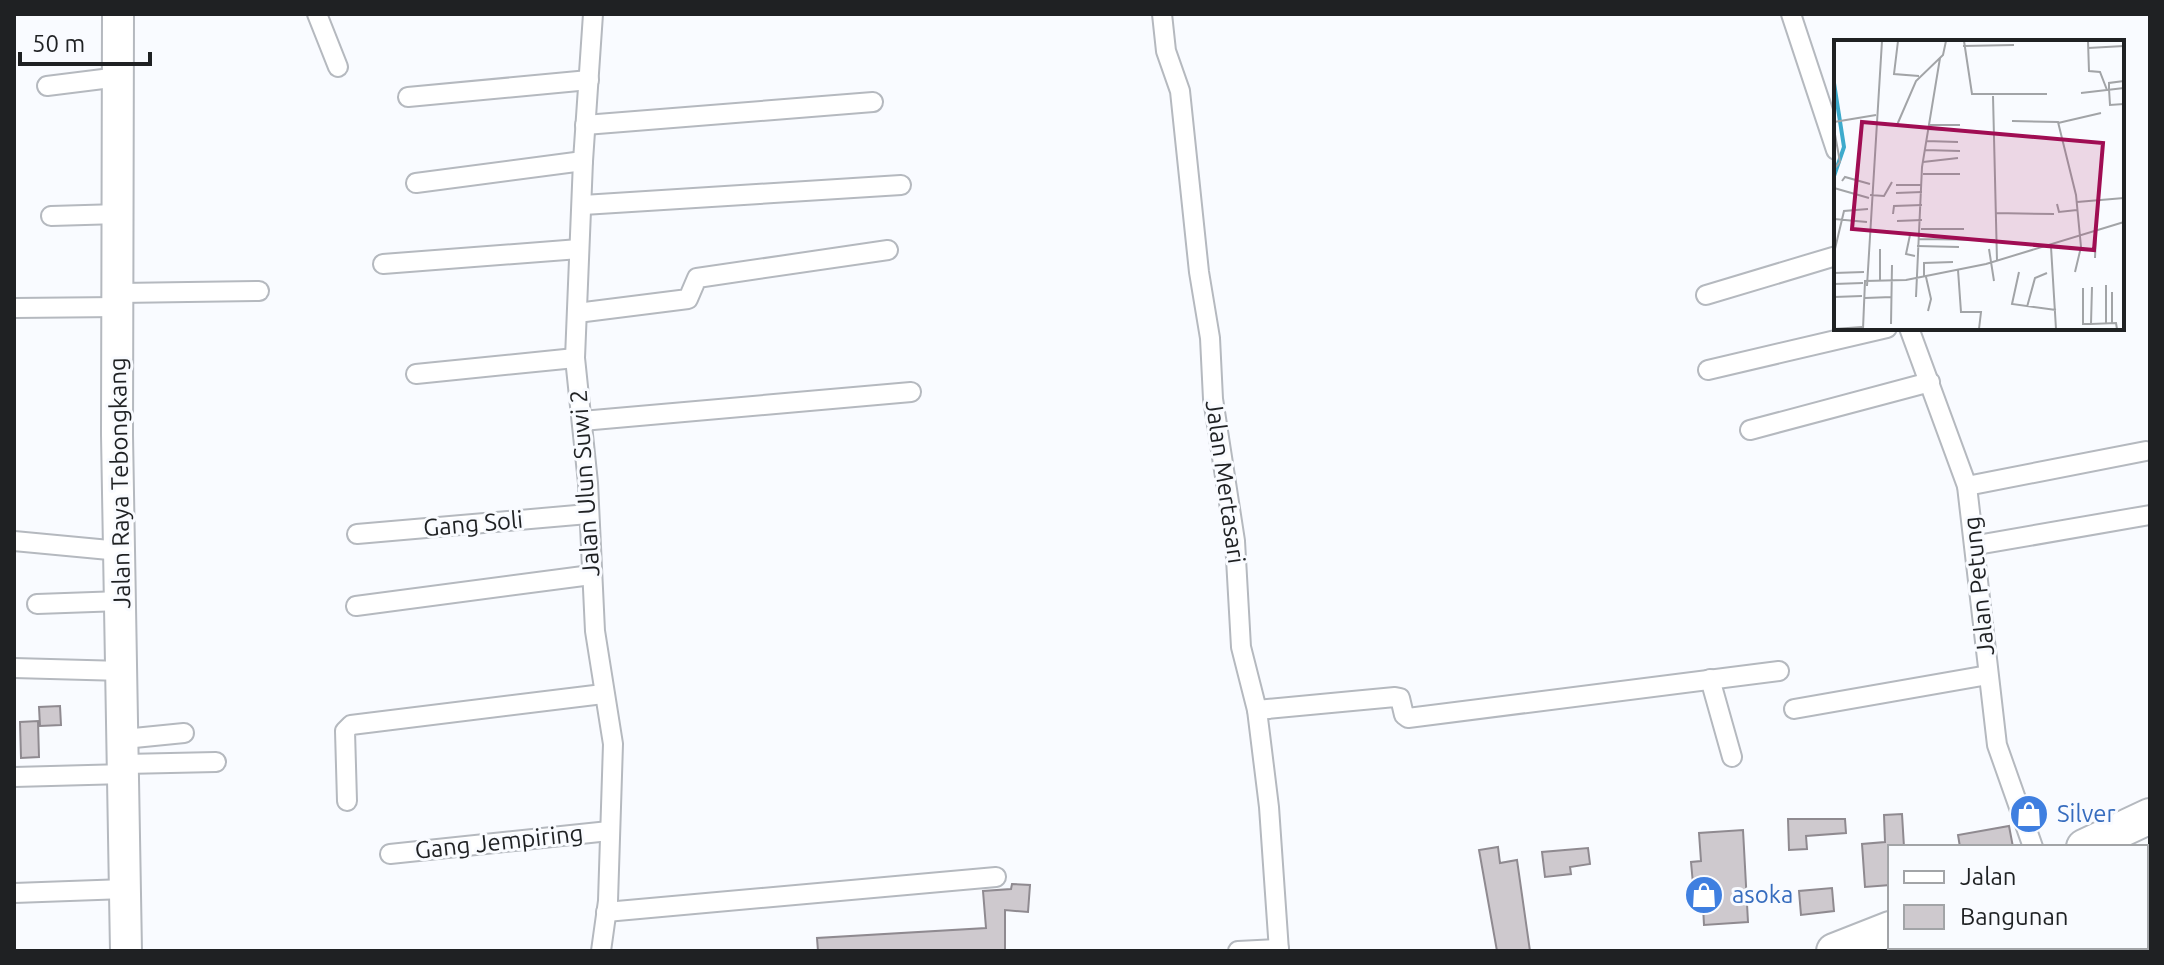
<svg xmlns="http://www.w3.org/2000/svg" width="2164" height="965" font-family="Ubuntu,sans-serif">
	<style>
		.building { fill: #cec9ce; stroke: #8f8a90; stroke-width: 2 }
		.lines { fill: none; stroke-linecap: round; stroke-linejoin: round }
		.street-casing { stroke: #b5b9bf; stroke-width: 22 }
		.primary-casing { stroke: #b5b9bf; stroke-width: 34 }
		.highway-casing { stroke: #b5b9bf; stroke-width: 38 }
		.street { stroke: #fff; stroke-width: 18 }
		.primary { stroke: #fff; stroke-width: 30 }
		.highway { stroke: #fff; stroke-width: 34 }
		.labels { text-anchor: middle; stroke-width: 6; stroke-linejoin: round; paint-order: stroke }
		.street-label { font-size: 24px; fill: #1f2123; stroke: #f9fbff }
		.shop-label { font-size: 24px; fill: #366cbe; stroke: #f9fbff; text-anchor: start }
		.inset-river { fill: none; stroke: #3daacc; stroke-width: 4 }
		.inset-road { fill: none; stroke: #a2a4a7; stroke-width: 2 }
		.view { fill: #a00d53; fill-opacity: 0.15; stroke: #a00d53; stroke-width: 4 }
		.inset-edge { fill: none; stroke: #1f2123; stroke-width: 4 }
	</style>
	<rect width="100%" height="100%" fill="#f9fbff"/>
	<g class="building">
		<polygon points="60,706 61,725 40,726 39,707"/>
		<polygon points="38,721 39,757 21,758 20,722"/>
		<polygon points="1902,814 1904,847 1890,847 1890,885 1865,887 1862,844 1885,842 1884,815"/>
		<polygon points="1788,819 1845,819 1846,833 1806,836 1807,849 1789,850"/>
		<polygon points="2009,826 2013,847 1960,847 1958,835"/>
		<polygon points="1743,830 1748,922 1704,925 1703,906 1695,906 1691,862 1701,861 1699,833"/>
		<polygon points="1498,847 1500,863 1517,860 1530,951 1497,951 1479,850"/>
		<polygon points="1588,848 1590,864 1570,867 1571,874 1545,877 1542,852"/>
		<polygon points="1012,884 1030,885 1028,912 1005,910 1005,951 818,951 817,938 986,928 983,891 1011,889"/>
		<polygon points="1832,888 1834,911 1801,915 1799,891"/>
	</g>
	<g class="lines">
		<defs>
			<g id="street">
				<polyline points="317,14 338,67"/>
				<polyline points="593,14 583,161 575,358 588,483 595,631 613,744 608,901 601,951"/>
				<polyline points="1162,14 1166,51 1180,91 1199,272 1210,338 1213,399 1235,541 1241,647 1257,710 1269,807 1279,951"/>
				<polyline points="1791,14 1836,150"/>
				<polyline points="47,86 119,77"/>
				<polyline points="408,97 589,80"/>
				<polyline points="585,125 873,102"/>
				<polyline points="416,183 583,161"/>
				<polyline points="583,205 901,185"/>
				<polyline points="51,216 119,214"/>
				<polyline points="383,264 579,249"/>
				<polyline points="120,293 259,291"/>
				<polyline points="1706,295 1836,256"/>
				<polyline points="14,308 119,307"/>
				<polyline points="577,313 688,299 697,278 888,250"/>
				<polyline points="1909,328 1967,486 1997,745 2033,847"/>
				<polyline points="1708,370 1887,328"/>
				<polyline points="416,374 575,358"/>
				<polyline points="582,421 911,392"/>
				<polyline points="1750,430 1930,382"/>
				<polyline points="1967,486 2146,451"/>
				<polyline points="357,534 588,514"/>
				<polyline points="14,541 120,551"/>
				<polyline points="1977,545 2150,515"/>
				<polyline points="37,604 121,601"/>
				<polyline points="356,606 591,575"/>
				<polyline points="14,668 123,671"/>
				<polyline points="1710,679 1732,757"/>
				<polyline points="1794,709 1988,675"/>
				<polyline points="1257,710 1395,697 1400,698 1404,715 1408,718 1779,671"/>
				<polyline points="124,739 184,733"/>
				<polyline points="125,764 216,762"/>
				<polyline points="14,777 125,774"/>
				<polyline points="347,801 345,731 351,725 603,694"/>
				<polyline points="390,854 609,831"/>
				<polyline points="14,893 125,889"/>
				<polyline points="606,912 996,877"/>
				<polyline points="1238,951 1279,949"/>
				<polyline points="2050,951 2050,947"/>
			</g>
			<polyline id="primary" points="118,14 117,435 126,951"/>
			<g id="highway">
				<polyline points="2084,847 2150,816"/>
				<polyline points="1834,951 1890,929"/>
			</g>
		</defs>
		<use href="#street" class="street-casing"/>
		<use href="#primary" class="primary-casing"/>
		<use href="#highway" class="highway-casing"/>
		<use href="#street" class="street"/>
		<use href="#primary" class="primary"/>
		<use href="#highway" class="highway"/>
	</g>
	<defs>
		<symbol id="shop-disc" viewBox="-11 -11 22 22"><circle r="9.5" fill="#3f7fe0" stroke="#f9fbff"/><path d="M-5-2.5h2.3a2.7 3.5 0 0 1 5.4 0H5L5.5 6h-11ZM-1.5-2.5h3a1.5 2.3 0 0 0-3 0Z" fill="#fff"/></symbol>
	</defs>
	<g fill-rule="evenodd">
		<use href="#shop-disc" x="2007" y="792" width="44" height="44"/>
		<use href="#shop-disc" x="1682" y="873" width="44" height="44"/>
	</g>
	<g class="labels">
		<g class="street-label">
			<text transform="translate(1225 482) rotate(82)" y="8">Jalan Mertasari</text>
			<text transform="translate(120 483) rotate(-91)" y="8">Jalan Raya Tebongkang</text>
			<text transform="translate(585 483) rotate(-94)" y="8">Jalan Ulun Suwi 2</text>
			<text transform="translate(473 524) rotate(-5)" y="8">Gang Soli</text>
			<text transform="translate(1979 586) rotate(-96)" y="8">Jalan Petung</text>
			<text transform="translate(499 842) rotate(-6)" y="8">Gang Jempiring</text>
		</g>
		<g class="shop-label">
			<text x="2057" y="822">Silver</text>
			<text x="1732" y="903">asoka</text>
		</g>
	</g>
	<g transform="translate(1834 40)">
		<rect width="290" height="290" fill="#f9fbff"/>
		<path class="inset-river" d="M0,43L10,107L0,136"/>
		<path class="inset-road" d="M64,1L60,34L85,36M130,1L138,54H213M254,1L255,31L266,32L273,50M129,6L180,5M254,8L290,6M290,41L275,43V49L276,65L290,64M247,53L290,48M159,56L163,221M178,81L224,82L242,155L247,207L241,232M0,82L42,75M224,83L267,73M63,85L82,41L109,15L112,1M94,85H126M0,89L6,122L0,129M94,89L120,90M92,101L124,102M91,110L126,111M89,122L124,118M89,134H126M8,141L11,137L36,144M62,145H88M0,148L35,158M62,153L88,152M36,155L50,156L58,142M243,162L290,158M223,164L225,172L243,170M161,173L220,174M59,174L60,166L88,165M0,179L33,182M63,181L88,180M87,189H130M76,195L72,214L81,216M84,199L161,200M83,206L125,207M217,207L222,289M155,209L160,241M0,213L10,171L34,169M261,218L262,193M124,230L127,272H147L145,289M185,232L178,264L222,270M0,233L30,232M90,236V223L119,222M92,237L97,259L94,271M46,240V209M0,244L29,243M33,246L48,1M258,247L257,284L282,283L283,289M249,248V284H257M0,257L28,256M82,257L88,127L106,18M31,258L58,257M193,267L201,238L213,233M278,283V252M57,284L58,225M272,284V245M0,289L28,287M29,289L31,241L72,240L152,224L290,182"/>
		<path class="view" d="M28,82L269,103L260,210L18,189Z"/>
		<rect width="290" height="290" class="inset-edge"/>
	</g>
	<rect width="2164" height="965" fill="none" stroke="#1f2123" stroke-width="32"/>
	<rect x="1888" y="845" width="260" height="104" fill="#f9fbff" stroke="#a2a4a7" stroke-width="2"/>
	<rect x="1904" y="871" width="40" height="12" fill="#ffffff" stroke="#a2a4a7" stroke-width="2"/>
	<text x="1960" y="885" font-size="24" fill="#1f2123">Jalan</text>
	<rect x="1904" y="905" width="40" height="24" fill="#cec9ce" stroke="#a2a4a7" stroke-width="2"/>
	<text x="1960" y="925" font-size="24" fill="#1f2123">Bangunan</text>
	<path d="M20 52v12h130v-12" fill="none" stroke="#1f2123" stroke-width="4"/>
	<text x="32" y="52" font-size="24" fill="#1f2123" stroke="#f9fbff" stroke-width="6" paint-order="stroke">50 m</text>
</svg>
